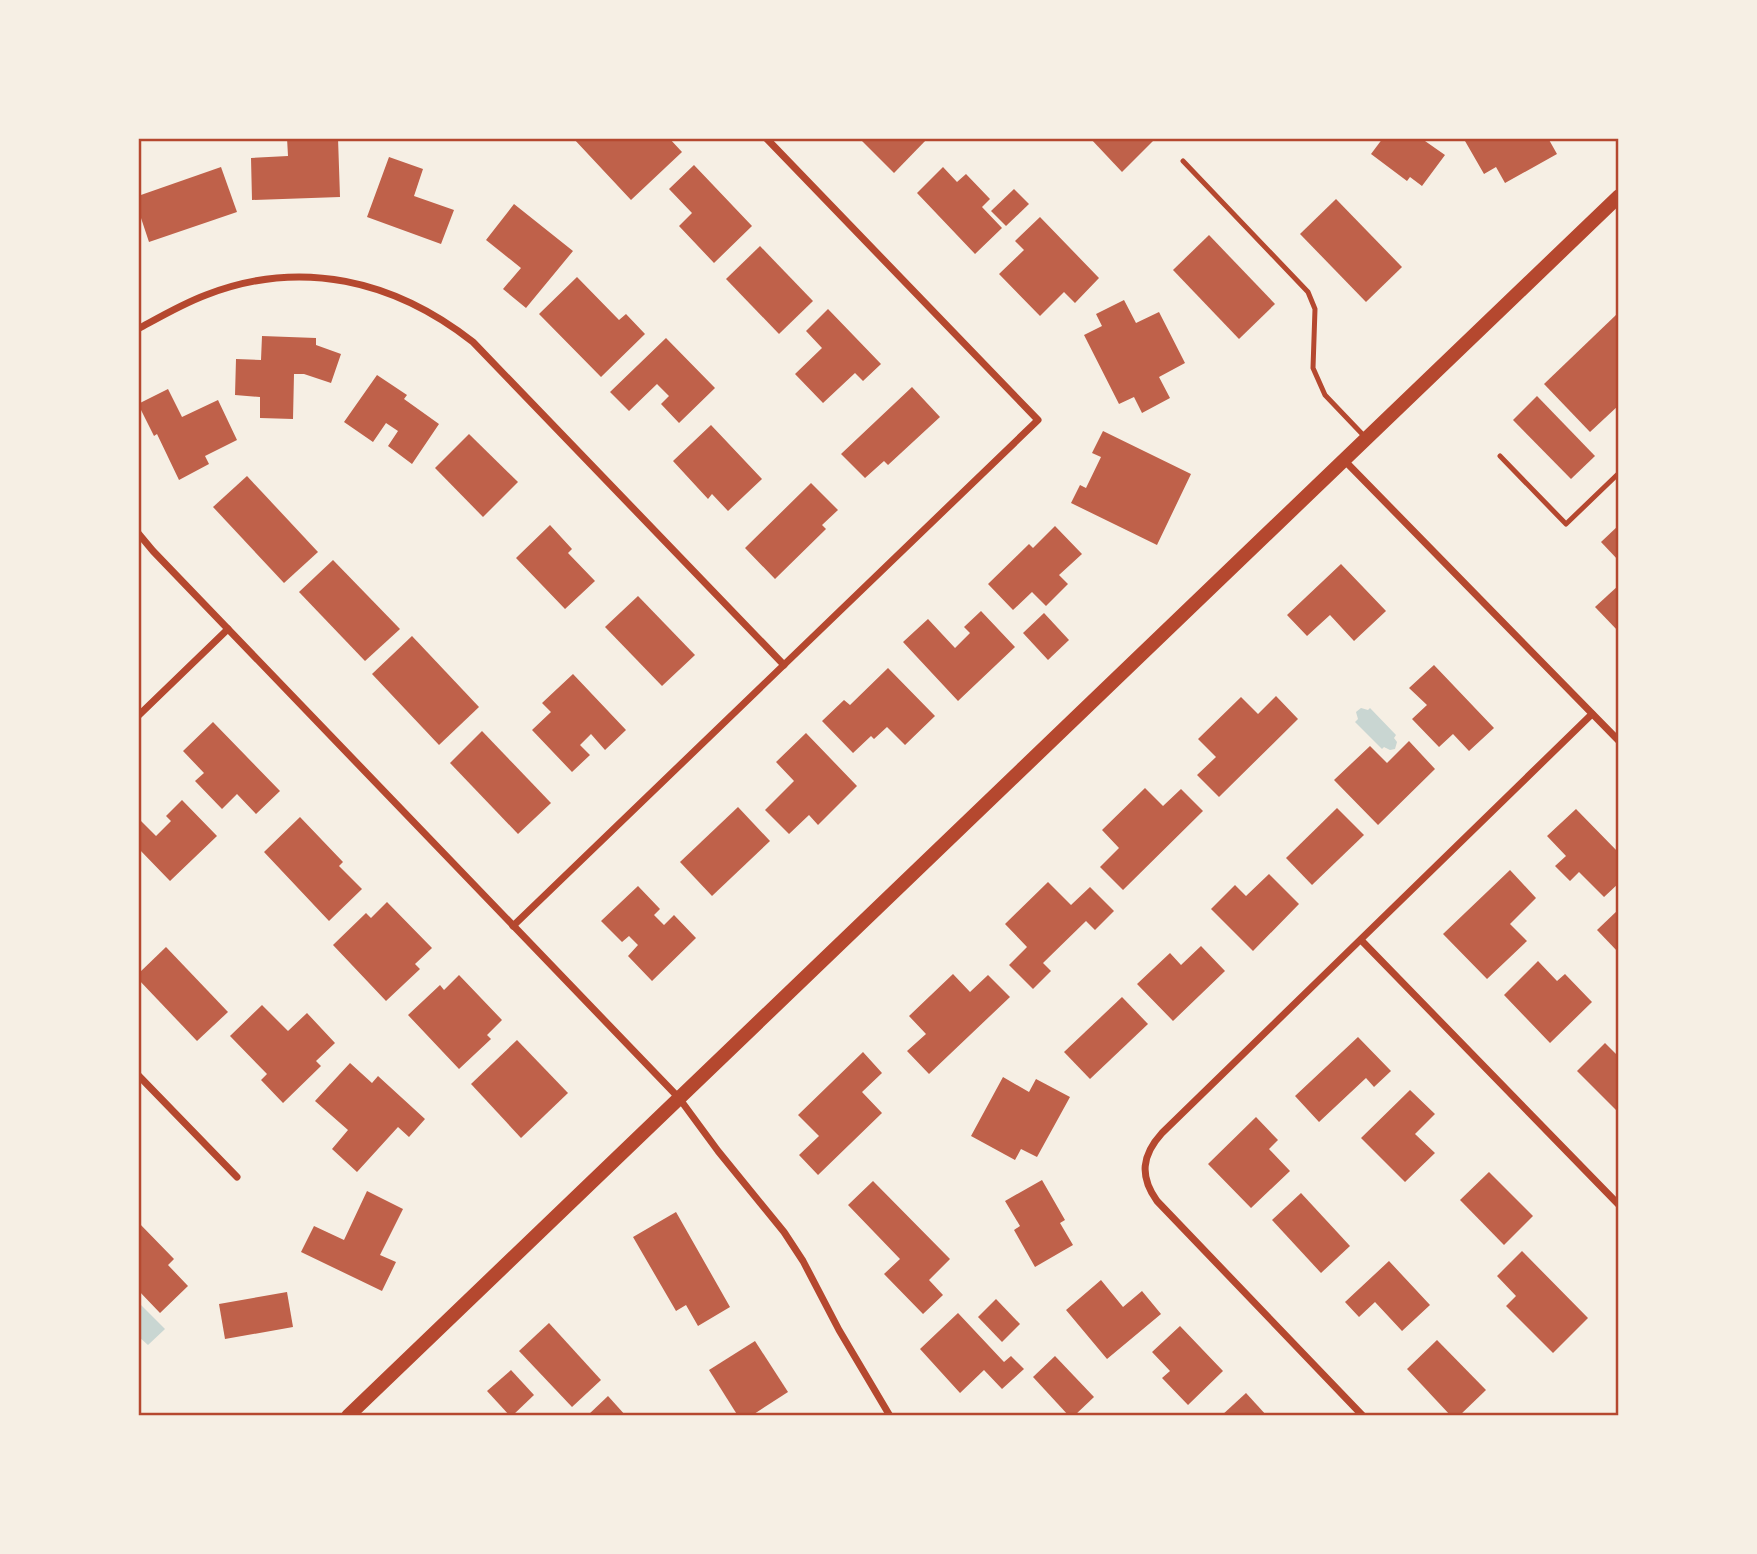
<svg xmlns="http://www.w3.org/2000/svg" width="1757" height="1554" font-family="Helvetica,sans-serif">
	<style>
		.water { fill: #c9d6d2 }
		.building { fill: #bf614a }
		.lines { fill: none; stroke-linecap: round; stroke-linejoin: round }
		.service { stroke: #b5482f; stroke-width: 5 }
		.minor { stroke: #b5482f; stroke-width: 7 }
		.secondary { stroke: #b5482f; stroke-width: 14 }
		.neatline { fill: none; stroke: #b5482f; stroke-width: 2.5 }
	</style>
	<rect width="100%" height="100%" fill="#f6efe4"/>
	<g class="water">
		<polygon points="1361,708 1368,710 1370,708 1396,735 1394,738 1397,742 1395,749 1390,750 1384,747 1382,749 1355,722 1358,719 1356,712"/>
		<polygon points="138,1302 165,1329 148,1345 138,1336"/>
	</g>
	<g class="building">
		<polygon points="287,138 338,138 340,197 252,200 251,158 288,156"/>
		<polygon points="573,138 651,138 653,140 669,138 682,152 631,200"/>
		<polygon points="864,138 928,138 894,173 862,141"/>
		<polygon points="1090,138 1156,138 1122,172"/>
		<polygon points="1383,138 1427,138 1425,141 1445,155 1422,186 1410,177 1407,181 1371,154"/>
		<polygon points="1470,138 1548,138 1557,154 1505,183 1496,167 1484,174 1465,141"/>
		<polygon points="389,157 423,169 414,196 454,210 441,244 367,217"/>
		<polygon points="694,165 752,226 714,263 679,226 692,213 669,189"/>
		<polygon points="221,167 237,212 149,242 138,209 138,196"/>
		<polygon points="943,167 957,182 966,174 990,199 982,207 1002,228 975,254 917,193"/>
		<polygon points="1014,189 1029,204 1006,226 991,211"/>
		<polygon points="1336,199 1402,267 1366,302 1300,234"/>
		<polygon points="514,204 573,251 526,308 503,289 521,268 486,240"/>
		<polygon points="1040,217 1099,278 1075,303 1064,292 1040,316 999,274 1024,250 1015,241"/>
		<polygon points="1209,235 1275,304 1239,339 1173,270"/>
		<polygon points="760,246 813,301 779,334 726,279"/>
		<polygon points="577,277 619,320 626,314 645,334 601,377 539,314"/>
		<polygon points="1124,300 1136,323 1159,312 1185,363 1159,377 1170,398 1142,413 1134,397 1119,404 1084,335 1102,326 1096,314"/>
		<polygon points="828,309 881,364 863,381 855,373 823,403 795,374 822,348 806,331"/>
		<polygon points="1617,314 1619,405 1590,432 1544,384"/>
		<polygon points="262,336 316,338 316,345 341,354 331,383 304,374 294,374 293,419 260,418 260,397 235,395 236,359 261,360"/>
		<polygon points="666,338 715,388 679,423 661,404 669,396 657,384 629,411 610,392"/>
		<polygon points="377,375 407,395 404,399 439,424 412,464 388,446 398,431 386,423 373,442 344,422"/>
		<polygon points="912,387 940,417 888,465 884,461 865,478 841,454"/>
		<polygon points="168,389 182,417 218,400 237,440 205,456 209,464 179,480 157,434 154,436 138,404"/>
		<polygon points="1537,396 1595,456 1571,479 1513,420"/>
		<polygon points="711,425 762,479 728,511 712,494 708,499 673,461"/>
		<polygon points="1103,431 1191,474 1157,545 1071,503 1080,485 1086,488 1101,457 1092,453"/>
		<polygon points="469,434 518,482 483,517 435,468"/>
		<polygon points="247,476 318,552 284,583 213,507"/>
		<polygon points="811,483 838,510 822,525 826,529 775,579 745,548"/>
		<polygon points="550,525 572,549 568,553 595,581 565,609 516,558"/>
		<polygon points="1619,525 1619,561 1601,542"/>
		<polygon points="1055,526 1082,554 1059,575 1068,584 1046,606 1032,592 1013,610 988,584 1029,544 1033,548"/>
		<polygon points="333,560 400,629 365,661 299,592"/>
		<polygon points="1341,564 1386,611 1354,641 1330,615 1307,636 1287,615"/>
		<polygon points="1619,585 1619,632 1595,607"/>
		<polygon points="638,596 695,655 662,686 605,627"/>
		<polygon points="981,611 1015,647 958,701 903,642 928,619 955,648 970,633 964,627"/>
		<polygon points="1044,613 1069,640 1048,660 1023,633"/>
		<polygon points="412,636 479,707 439,745 372,674"/>
		<polygon points="1434,665 1494,728 1469,751 1453,734 1439,747 1412,719 1427,705 1409,688"/>
		<polygon points="888,668 935,716 905,745 887,727 874,739 871,736 853,753 822,721 844,700 850,705"/>
		<polygon points="573,674 626,730 605,750 591,734 580,745 590,755 572,772 532,730 551,712 542,703"/>
		<polygon points="1276,696 1298,719 1219,797 1197,775 1216,757 1198,739 1241,697 1258,714"/>
		<polygon points="213,722 280,791 256,814 237,794 222,809 195,781 204,773 183,751"/>
		<polygon points="482,731 551,803 518,834 450,763"/>
		<polygon points="806,733 857,786 818,825 809,815 789,834 765,810 794,781 776,762"/>
		<polygon points="1409,741 1435,769 1378,825 1334,780 1370,746 1387,763"/>
		<polygon points="1145,788 1163,806 1181,789 1203,811 1123,890 1100,867 1119,848 1102,830"/>
		<polygon points="182,800 217,836 170,881 138,848 138,818 156,836 171,821 166,816"/>
		<polygon points="738,807 770,841 712,896 680,862"/>
		<polygon points="1337,808 1364,835 1312,885 1286,858"/>
		<polygon points="1576,809 1619,853 1619,883 1604,897 1579,872 1570,881 1555,866 1566,856 1547,836"/>
		<polygon points="300,817 343,862 339,866 362,889 329,921 264,852"/>
		<polygon points="1510,870 1536,898 1510,924 1527,941 1487,979 1443,934"/>
		<polygon points="1269,874 1299,904 1253,951 1211,909 1235,885 1246,896"/>
		<polygon points="1048,882 1071,905 1090,887 1114,911 1095,930 1086,921 1043,963 1051,971 1033,989 1009,965 1027,947 1005,924"/>
		<polygon points="638,886 660,909 654,915 664,925 674,915 696,938 652,981 628,956 638,945 629,936 622,942 601,921"/>
		<polygon points="387,902 432,948 415,964 420,969 386,1001 333,945 366,913 371,918"/>
		<polygon points="1619,909 1619,953 1597,930"/>
		<polygon points="1201,946 1225,971 1173,1021 1137,984 1170,953 1181,965"/>
		<polygon points="166,947 228,1012 197,1041 138,979 138,974"/>
		<polygon points="1538,961 1557,981 1565,974 1592,1002 1550,1043 1504,995"/>
		<polygon points="953,974 970,992 988,975 1010,997 929,1074 907,1051 926,1034 909,1016"/>
		<polygon points="459,975 502,1020 487,1035 491,1039 459,1069 408,1015 440,985 444,990"/>
		<polygon points="1122,997 1148,1024 1090,1079 1064,1052"/>
		<polygon points="262,1005 288,1031 307,1013 335,1043 316,1061 321,1066 283,1103 261,1080 267,1074 230,1036"/>
		<polygon points="1358,1037 1391,1071 1374,1087 1366,1078 1319,1122 1295,1096"/>
		<polygon points="517,1040 568,1093 521,1138 471,1084"/>
		<polygon points="1605,1043 1619,1057 1619,1113 1577,1071"/>
		<polygon points="863,1052 882,1073 862,1092 882,1113 818,1175 799,1155 819,1136 798,1115"/>
		<polygon points="350,1063 372,1083 378,1076 425,1119 409,1137 398,1127 357,1172 332,1149 348,1130 315,1101"/>
		<polygon points="1003,1077 1029,1092 1036,1079 1070,1097 1037,1157 1021,1149 1015,1160 971,1136"/>
		<polygon points="1410,1090 1435,1114 1415,1134 1435,1153 1405,1182 1361,1138"/>
		<polygon points="1256,1117 1278,1140 1269,1149 1290,1171 1251,1208 1208,1164"/>
		<polygon points="1489,1172 1533,1216 1504,1245 1460,1200"/>
		<polygon points="1042,1180 1065,1220 1060,1223 1073,1245 1035,1267 1014,1230 1020,1226 1005,1201"/>
		<polygon points="873,1181 950,1259 929,1280 943,1295 923,1314 884,1274 900,1259 848,1205"/>
		<polygon points="367,1191 403,1209 380,1255 396,1262 382,1291 301,1252 314,1226 344,1240"/>
		<polygon points="1301,1193 1350,1246 1321,1273 1272,1220"/>
		<polygon points="676,1212 730,1307 698,1326 686,1305 676,1311 633,1237"/>
		<polygon points="138,1222 174,1259 168,1265 188,1286 160,1313 138,1290"/>
		<polygon points="1522,1251 1588,1318 1553,1353 1506,1306 1516,1296 1497,1276"/>
		<polygon points="1389,1261 1430,1305 1402,1331 1375,1302 1359,1317 1345,1302"/>
		<polygon points="1101,1280 1123,1307 1142,1291 1161,1314 1107,1359 1066,1310"/>
		<polygon points="287,1292 293,1327 225,1339 219,1304"/>
		<polygon points="996,1299 1020,1324 1002,1342 978,1317"/>
		<polygon points="958,1313 1004,1362 1011,1356 1024,1369 1002,1389 984,1370 960,1393 920,1349"/>
		<polygon points="549,1323 601,1380 572,1407 519,1351"/>
		<polygon points="1180,1326 1223,1371 1188,1405 1162,1378 1170,1371 1152,1352"/>
		<polygon points="1437,1340 1486,1390 1459,1416 1451,1416 1407,1369"/>
		<polygon points="755,1341 788,1392 751,1416 738,1416 709,1370"/>
		<polygon points="1055,1356 1094,1397 1074,1416 1069,1416 1033,1377"/>
		<polygon points="511,1370 534,1395 512,1416 510,1416 487,1391"/>
		<polygon points="1246,1393 1267,1416 1221,1416"/>
		<polygon points="608,1396 626,1416 587,1416"/>
	</g>
	<g class="lines">
		<g class="service">
			<polyline points="1183,161 1308,292 1315,309 1313,368 1325,395 1366,438"/>
			<polyline points="1500,456 1566,524 1619,473"/>
		</g>
		<g class="minor">
			<path d="M138,329C160,317 182,304 206,295C301,258 394,280 473,342L784,665"/>
			<polyline points="1344,460 1619,741"/>
			<polyline points="138,533 153,551 679,1098 718,1151 784,1232 803,1261 839,1330 890,1416"/>
			<polyline points="138,716 228,629"/>
			<polyline points="513,926 1038,420 766,138"/>
			<polyline points="1361,940 1619,1205"/>
			<polyline points="138,1075 237,1177"/>
			<path d="M1363,1416L1157,1201C1139,1176 1142,1155 1162,1133L1592,714"/>
		</g>
		<polyline class="secondary" points="348,1416 1619,196"/>
	</g>
	<rect width="1757" height="1554" fill="none" stroke="#f6efe4" stroke-width="280"/>
	<rect x="140" y="140" width="1477" height="1274" class="neatline"/>
</svg>
